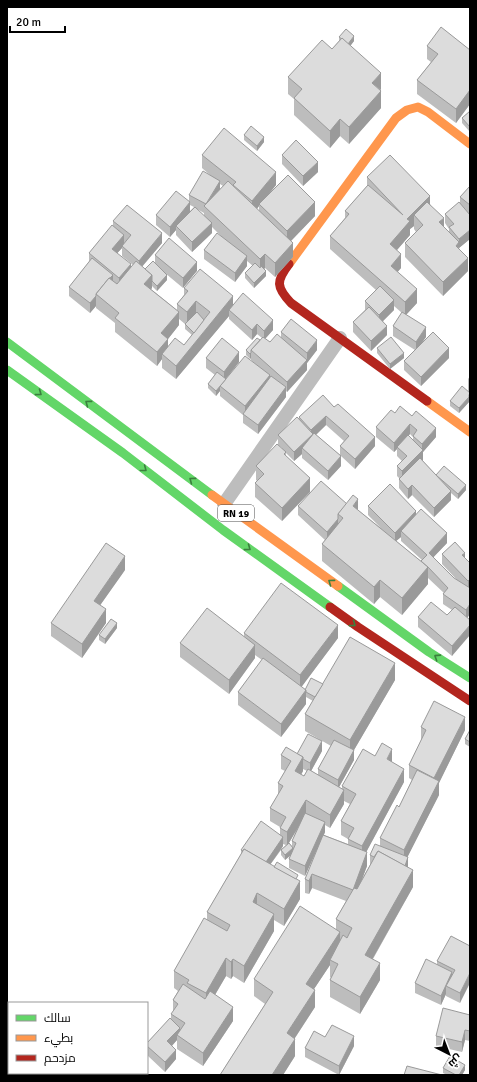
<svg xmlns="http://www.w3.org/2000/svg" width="477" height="1082" font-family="Signika,Cairo,sans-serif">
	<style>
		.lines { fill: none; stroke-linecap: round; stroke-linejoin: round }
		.street { stroke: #bdbdbd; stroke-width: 14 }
		.fast { stroke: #63d668; stroke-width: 9 }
		.slow { stroke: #ff974d; stroke-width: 9 }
		.jam { stroke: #b3261e; stroke-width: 9 }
		.wall { fill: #bdbdbd; fill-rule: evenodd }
		.shaded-wall { fill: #9a9a9a }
		.building { fill: #dcdcdc; stroke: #9a9a9a }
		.oneway { stroke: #3b803e }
		.labels { text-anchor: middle; stroke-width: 3.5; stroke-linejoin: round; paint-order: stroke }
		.shield { fill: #fff; stroke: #4c4c4c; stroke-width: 1 }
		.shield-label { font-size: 10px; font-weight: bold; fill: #000 }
	</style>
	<rect width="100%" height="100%" fill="#fff"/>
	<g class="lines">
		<polyline class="street" points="224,504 340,338"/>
		<g class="fast">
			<polyline points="7,342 212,495"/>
			<polyline points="7,370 123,453 223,530 330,607"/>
			<polyline points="338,586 429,652 470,678"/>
		</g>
		<g class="slow">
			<polyline points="289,264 396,118 407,110 418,107 428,112 470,144"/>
			<polyline points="427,401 470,432"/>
			<polyline points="212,495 338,586"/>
		</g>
		<g class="jam">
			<path d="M289,264C276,281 276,287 291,303L427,401"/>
			<polyline points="330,607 358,627 470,701"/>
		</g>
	</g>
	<g class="wall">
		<polygon points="339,37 354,41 350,46 381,90 381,108 349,144 340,136 330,148 294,115 294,99 288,94 288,77 332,49 339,41"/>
		<polygon points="427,46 470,50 470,104 456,123 417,94 417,80 431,62 427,59"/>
		<polygon points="470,111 470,132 462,123 462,118"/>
		<polygon points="244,135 264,142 257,151 244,140"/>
		<path d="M202,155L276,185L269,194L315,216L291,241L293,257L275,277L265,268L264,269L266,276L254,288L245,278V273L253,266L247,261V266L235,282L204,259V250L224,239L212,227V233L192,252L176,235V230L170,237L156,225V215L189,202V195L211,176L202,168ZM220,184L223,186L220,189ZM190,205L194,207L190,211ZM259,206V211L257,209ZM197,209L204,213V216Z"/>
		<polygon points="282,155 318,172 303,186 282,164"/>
		<polygon points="367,177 430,204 444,227 449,232 449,229 445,223 445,214 460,203 460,197 470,186 470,239 459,248 468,271 443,296 405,257 405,243 416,232 414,229 414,226 410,229 410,235 397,250 401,268 397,272 417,303 406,315 426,337 422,343 449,358 421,386 404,370 404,361 415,350 393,336 393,326 402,313 394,306 394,310 383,321 387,335 371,351 353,332 353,322 365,310 365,301 376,290 330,249 330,236 345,218 345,211 367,186"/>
		<path d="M113,221L162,243L142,267L145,269L155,263V255L197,262L183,288L165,273L167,280L157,291L152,286V288L151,289L177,310V304L184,295V288L233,305L273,330L265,339L270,342L281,337V332L317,350L307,363V370L287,392L286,391V397L258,434L243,423V415L220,396V391L216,396L208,388V384L215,375L206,368V358L239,362L226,380L261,369L251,360V358L250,359L246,355V350L260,340L262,338L257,334L252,340L229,319V316L176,379L162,368V359L157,366L115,332V323L96,308V306L90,313L69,296V287L89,262V253L113,226ZM122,248V256L133,265L131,267L117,253ZM179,319L185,324V329L192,335L184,345L168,348V339L179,325Z"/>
		<polygon points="470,240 470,248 469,246 469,241"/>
		<polygon points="377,348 404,358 390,369 377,353"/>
		<polygon points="470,376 470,410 469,409 469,402 459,413 450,406 450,401 468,391 468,379"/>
		<path d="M334,407L375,446L355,469L341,456V466L328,480L302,458V454L294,461L286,453V456L310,492L282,521L255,497V483L257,481L256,480V466L282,448L278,445V435L299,420V417ZM326,425L344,441L340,446V455L316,435Z"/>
		<path d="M395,413L436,437L423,452V461L436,475L466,490L458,499L451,493V500L434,517L412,495L408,499L399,488V478L397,476V466L402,461L397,456V449L394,452L376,437V427ZM410,434L413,437V440L407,437Z"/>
		<path d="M347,504L358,510L381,528L368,515V506L416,514L447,543L433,557L454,578L457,580L442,564V554L465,558L470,563L467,617L452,656L418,627V617L447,615L452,610L443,604V594L444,593L428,578V584L402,615L380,597L374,604L322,561V544L325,540L298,515V506ZM401,537V541L422,560L421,561L396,541Z"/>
		<polygon points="470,527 470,539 469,537 469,528"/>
		<polygon points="125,570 100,605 106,623 82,658 51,636 51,623"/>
		<polygon points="117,628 105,644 99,640 99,635"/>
		<path d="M244,633L338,638L301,687L305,690L323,684L395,680L354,750V760L339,787L342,789V786L375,756L392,762L404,782L366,852L367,866L362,879L370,865V855L380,846V838L399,807L412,780L409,778V765L421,741V727L465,730L439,783V795L407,857L408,867L413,887L373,959L380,980L360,1014L330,997V980L331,978L330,977V965L314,989L315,1007L295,1038V1056L283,1075H220L265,1004L254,996V979L336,930V919L346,901L312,888L309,894L305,893V879L320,842L305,876L289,868V859L290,856L285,860L281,855V850L270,865L298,880L300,899L284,926L274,920V931L244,983L233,976L231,979L226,976L215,995L233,1021L203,1066L177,1049V1040L172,1046L176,1059L165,1072L147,1055V1043L171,1019V1014L173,1012V1000L178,991L174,988V971L207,919V912L241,854V850L280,834V827L270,821V808L278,795V783L285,771L281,769V755L322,751L311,771L318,775V769L331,746L305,731V714L313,701L306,697V704L281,737L238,705V692L262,660L255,655V658L229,694L180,657V643L244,636ZM303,769L307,771L304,776L301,775L303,771ZM344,801L350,804L341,821V835L348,839V844L324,835L325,832V825L330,828L344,804ZM296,831L292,841V846L289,843ZM283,844L286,845L281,850L283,846Z"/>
		<polygon points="470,730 470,747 465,744 465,739"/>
		<polygon points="470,946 460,1003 446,996 446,994 441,1005 415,993 415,983 437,964 437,961"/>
		<polygon points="470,1015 470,1041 465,1040 462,1052 436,1046 436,1036"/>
		<polygon points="325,1037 354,1046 339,1075 305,1057 305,1048"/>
		<polygon points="443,1068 465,1070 462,1075 447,1075 443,1073"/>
	</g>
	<g class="shaded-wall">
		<polygon points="354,36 354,41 348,49 348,44"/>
		<polygon points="381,73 381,90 372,83"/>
		<polygon points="470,87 470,104 456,123 456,109"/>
		<polygon points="381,91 381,108 349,144 349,127"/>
		<polygon points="340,119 340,136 330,148 330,131"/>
		<polygon points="264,137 264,142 257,151 257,146"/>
		<polygon points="318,162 318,172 303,186 303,176"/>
		<polygon points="276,172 276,185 260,205 259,204 259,206 252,215 252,201"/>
		<polygon points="220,181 220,191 206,205"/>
		<polygon points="430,196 430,210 414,215 414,226 410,229 410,235 390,258 390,244 407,219"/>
		<polygon points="190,202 190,212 176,226 176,230 170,237 170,227"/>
		<polygon points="315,202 315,216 287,245 287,231"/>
		<polygon points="444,218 444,232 439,222"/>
		<polygon points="212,223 212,233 192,252 192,242"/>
		<polygon points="470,230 470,239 459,248 456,246 459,242 459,239"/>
		<polygon points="162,233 162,243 139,270 139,261"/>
		<polygon points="124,235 124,245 122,246 122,248 112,259 112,249"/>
		<polygon points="293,243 293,257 275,277 275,263"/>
		<polygon points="265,254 265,268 260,273 260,259"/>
		<polygon points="401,254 401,268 391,280 391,266"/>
		<polygon points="247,256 247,266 235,282 235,273"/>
		<polygon points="468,258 468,271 443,296 443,282"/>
		<polygon points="197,262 197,271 183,288 183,278"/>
		<polygon points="131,264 131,274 119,288 119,278"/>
		<polygon points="266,271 266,276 254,288 254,283"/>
		<polygon points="113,275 113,284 97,295"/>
		<polygon points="152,275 152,288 144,298 144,284"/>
		<polygon points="167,275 167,280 157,291 157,286"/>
		<polygon points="417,289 417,303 405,316 405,302"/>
		<polygon points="96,296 96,306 90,313 90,303"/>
		<polygon points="233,296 233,310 229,310 229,316 176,379 176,366"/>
		<polygon points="394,300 394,310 379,325 379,315"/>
		<polygon points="196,301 196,315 187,326 187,312"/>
		<polygon points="179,312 179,325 168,339 168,352 162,354 162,359 157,366 157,352 161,333"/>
		<polygon points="273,320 273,330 264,340 264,331"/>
		<polygon points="257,324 257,334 252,340 252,330"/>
		<polygon points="387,326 387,335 371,351 371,341"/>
		<polygon points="426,327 426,337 416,351 416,342"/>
		<polygon points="317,340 317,350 307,363 307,353"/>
		<polygon points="449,348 449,358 421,386 421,377"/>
		<polygon points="239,352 239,362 220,386 220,391 216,396 216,391 224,381 224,372"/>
		<polygon points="251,353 251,358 250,359 250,354"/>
		<polygon points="404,353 404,358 390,369 390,364"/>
		<polygon points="307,360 307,370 287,392 287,382"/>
		<polygon points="270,375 270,385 245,416 245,406"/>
		<polygon points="286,387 286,397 258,434 258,425"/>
		<polygon points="469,397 469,402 459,413 459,408"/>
		<polygon points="326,416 326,425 302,448 302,454 294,461 294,452 311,436 311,430"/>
		<polygon points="410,424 410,434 398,448 397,447 397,449 394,452 394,443"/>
		<polygon points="436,428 436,437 423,452 423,460 402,481 402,471 422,451 422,444"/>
		<polygon points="375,437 375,446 355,469 355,459"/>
		<polygon points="341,456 341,466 328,480 328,471"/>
		<polygon points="310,478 310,492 282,521 282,508"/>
		<polygon points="412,485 412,495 408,499 408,489"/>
		<polygon points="466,485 466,490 458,499 458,494"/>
		<polygon points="451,491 451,500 434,517 434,508"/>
		<polygon points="358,499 358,516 353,506"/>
		<polygon points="416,511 416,521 401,531 401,537 395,542 395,533"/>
		<polygon points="338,519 338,529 327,541 327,532"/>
		<polygon points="447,533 447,543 429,562 429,553"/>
		<polygon points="465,553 465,562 462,555"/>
		<polygon points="125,556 125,570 94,614 94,601"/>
		<polygon points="428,567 428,584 402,615 402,598"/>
		<polygon points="470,579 470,589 468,591 468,581"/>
		<polygon points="380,580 380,597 374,604 374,587"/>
		<polygon points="470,604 470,614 466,620 466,610"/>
		<polygon points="106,609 106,623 82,658 82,644"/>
		<polygon points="117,623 117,628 105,644 105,639"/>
		<polygon points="338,625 338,638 300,689 300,675"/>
		<polygon points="470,625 470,635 452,656 452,646"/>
		<polygon points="255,645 255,658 229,694 229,680"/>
		<polygon points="395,663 395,680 354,750 354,760 338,789 338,780 350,757 350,740"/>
		<polygon points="306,690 306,704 281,737 281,724"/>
		<polygon points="465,717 465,730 439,783 439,795 404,864 404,850 434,790 434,778"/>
		<polygon points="322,741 322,751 310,773 310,763"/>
		<polygon points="392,749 392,763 387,759"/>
		<polygon points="303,757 303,771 295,785 295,771"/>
		<polygon points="404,769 404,782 362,860 362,846"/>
		<polygon points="344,790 344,804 330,828 330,815"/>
		<polygon points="306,800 306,814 287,846 287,832"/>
		<polygon points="325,822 325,832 305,876 305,866"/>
		<polygon points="283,837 283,846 263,875 263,865"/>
		<polygon points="293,848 293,853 285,860 285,855"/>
		<polygon points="367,852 367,866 353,904 353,890"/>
		<polygon points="408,857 408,867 403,879 403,869"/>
		<polygon points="413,870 413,887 365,972 365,955"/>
		<polygon points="312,874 312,888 309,894 309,881"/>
		<polygon points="300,881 300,899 284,926 284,909"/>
		<polygon points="257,893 257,911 253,902"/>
		<polygon points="274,914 274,931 244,983 244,966"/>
		<polygon points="340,932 340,949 330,960 330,965 306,1001 306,984"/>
		<polygon points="226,958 226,976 206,1010 206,993"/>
		<polygon points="233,959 233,976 231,979 231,962"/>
		<polygon points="380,963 380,980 360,1014 360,997"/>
		<polygon points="452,972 452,981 446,986 446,994 441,1005 441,996"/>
		<polygon points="470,973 470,983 460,1003 460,993"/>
		<polygon points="315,990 315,1007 287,1050 287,1033"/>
		<polygon points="233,1007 233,1021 203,1066 203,1053"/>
		<polygon points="180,1028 180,1037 177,1035 177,1040 167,1051 167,1041"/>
		<polygon points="465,1030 465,1040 462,1052 462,1042"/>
		<polygon points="354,1036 354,1046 339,1075 339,1066"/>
		<polygon points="295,1039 295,1056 283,1075 272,1075"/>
		<polygon points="176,1050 176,1059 165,1072 165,1062"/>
		<polygon points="465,1065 465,1070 462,1075 459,1075"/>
	</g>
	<g class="building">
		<polygon points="441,27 470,50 470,90 456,109 417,80 438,54 427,46"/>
		<polygon points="346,29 354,36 348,44 342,38 342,39 339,37"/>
		<polygon points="342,38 381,73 372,83 381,91 349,127 340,119 330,131 294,98 302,89 288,77 322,40 332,49"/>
		<polygon points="470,111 470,127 462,118"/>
		<polygon points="251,126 264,137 257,146 244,135"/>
		<polygon points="224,128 276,172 252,201 233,185 236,182 202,155"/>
		<polygon points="296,140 318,162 303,176 282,155"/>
		<polygon points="390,155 430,196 407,219 410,221 390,244 401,254 391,266 417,289 405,302 330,236 349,214 345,211 368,185 403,215 367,177"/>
		<polygon points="203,171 220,181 206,204 189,195"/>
		<polygon points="288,175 315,202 287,231 259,204"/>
		<polygon points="228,181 293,243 275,263 265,254 260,259 204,206"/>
		<polygon points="470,186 470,205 460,197"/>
		<polygon points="176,191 190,202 170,227 156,215"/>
		<polygon points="427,202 444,218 439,222 459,242 456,246 468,258 443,282 405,243 423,225 414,215"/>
		<polygon points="459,202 470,215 470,230 459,239 449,227 454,224 445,214"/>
		<polygon points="127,205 162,233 139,261 122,246 131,235 113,221"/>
		<polygon points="195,207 212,223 192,242 176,226"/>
		<polygon points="112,225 124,235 112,249 131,264 119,278 89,253"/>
		<polygon points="217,233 247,256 235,273 204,250"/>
		<polygon points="169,238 197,262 183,278 155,255"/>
		<polygon points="92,258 113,275 110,278 109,278 96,294 96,296 90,303 69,287"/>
		<polygon points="136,261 152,275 144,284 179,312 161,333 168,339 157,352 115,318 119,313 96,294 109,278 117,284"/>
		<polygon points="153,261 167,275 157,286 152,281 152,275 145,269"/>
		<polygon points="255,263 260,268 261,266 266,271 254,283 245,273"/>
		<polygon points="200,269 233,296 176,366 162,354 175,338 184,345 210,312 196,301 187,312 177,304 188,291 184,288"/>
		<polygon points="380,286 394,300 379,315 365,301"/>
		<polygon points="243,293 273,320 264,331 257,324 252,330 229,310"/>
		<polygon points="369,307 387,326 371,341 353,322"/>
		<polygon points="197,312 204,320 194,333 185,324"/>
		<polygon points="402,312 426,327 416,342 393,326"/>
		<polygon points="291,319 317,340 307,353 281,332"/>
		<polygon points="433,332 449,348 421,377 404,361"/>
		<polygon points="277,334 307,360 287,382 251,350 263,337 270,342"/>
		<polygon points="391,337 404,353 390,364 377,348"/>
		<polygon points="222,338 239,352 224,372 206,358"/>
		<polygon points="257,338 260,340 251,350 251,353 250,354 246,350"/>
		<polygon points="245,356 270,375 245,406 220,386"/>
		<polygon points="217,372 226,379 216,391 208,384"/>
		<polygon points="271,376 286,387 258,425 243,414"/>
		<polygon points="462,386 470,393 469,395 469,397 459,408 450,401"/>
		<polygon points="323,395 334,407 338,404 375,437 355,459 340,446 349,436 326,416 311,430 299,417"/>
		<polygon points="400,406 412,416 416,411 436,428 422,444 413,436 417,430 410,424 394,443 376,427 391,410 395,413"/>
		<polygon points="297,417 313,434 294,452 278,435"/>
		<polygon points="314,433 341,456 328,471 302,448"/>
		<polygon points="408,435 423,450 402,471 397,466 407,456 397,447"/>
		<polygon points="277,444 286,452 284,454 310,478 282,508 255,483 264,474 256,466"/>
		<polygon points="420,458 451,491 434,508 412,485 408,489 399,479"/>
		<polygon points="444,466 466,485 458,494 436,475"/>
		<polygon points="321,481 347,504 338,514 338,519 327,532 298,506"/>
		<polygon points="390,484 416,511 395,533 368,506"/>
		<polygon points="353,495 358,499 353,506 428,567 402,598 380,580 374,587 322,544 343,518 338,514"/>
		<polygon points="421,509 447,533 429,553 454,578 470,588 470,604 466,610 443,594 448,588 428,567 421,561 427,555 401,531"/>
		<polygon points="455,542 465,553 462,555 470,563 470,579 468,581 442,554"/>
		<polygon points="106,543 125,556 94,601 106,609 82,644 51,623"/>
		<polygon points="281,583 338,625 300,675 244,633"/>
		<polygon points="431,602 447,615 455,607 470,620 470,625 452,646 418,617"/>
		<polygon points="207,608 255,645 229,680 180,643"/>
		<polygon points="111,619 117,623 105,639 99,635"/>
		<polygon points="350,637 395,663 350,740 305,714"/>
		<polygon points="263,658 306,690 281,724 238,692"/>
		<polygon points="311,678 323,684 315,697 306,692 306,690 305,690"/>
		<polygon points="434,701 465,717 434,778 409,765 426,730 421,727"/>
		<polygon points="470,730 470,742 465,739"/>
		<polygon points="308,734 322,741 310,763 303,759 303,757 297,754"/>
		<polygon points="334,740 354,750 338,780 318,769"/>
		<polygon points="382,743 392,749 387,759 404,769 362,846 348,839 354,828 341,821 356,794 342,786 363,749 375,756"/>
		<polygon points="286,747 303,757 295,771 304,776 308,769 344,790 330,815 306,800 287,832 280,828 286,817 270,808 283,786 278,783 291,761 281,755"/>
		<polygon points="417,770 439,781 404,850 380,838 397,805 399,807"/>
		<polygon points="305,813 325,822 305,866 289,859 296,843 292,841"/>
		<polygon points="261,821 283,837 266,862 244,849 243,851 241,850"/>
		<polygon points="323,835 367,852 353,890 312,874 309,881 305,879"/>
		<polygon points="289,843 293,848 285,855 281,850"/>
		<polygon points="375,844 408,857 405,866 378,851 374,857 370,855"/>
		<polygon points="244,849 300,881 284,909 257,893 253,902 274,914 244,966 233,959 231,962 226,958 206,993 187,983 189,980 174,971 204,918 227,931 230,925 207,912"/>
		<polygon points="378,851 413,870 365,955 380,963 360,997 330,980 338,964 330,960 343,935 347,938 352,928 336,919 354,888 357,889"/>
		<polygon points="277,862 298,875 296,879 274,867"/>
		<polygon points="300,906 340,932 306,984 315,990 287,1033 295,1039 272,1075 220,1075 273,992 254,979"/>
		<polygon points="451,936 470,946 470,973 460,993 446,986 455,970 437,961"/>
		<polygon points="426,959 452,972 441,996 415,983"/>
		<polygon points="183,984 205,999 210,991 233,1007 203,1053 177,1035 185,1023 171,1014 178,1004 173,1000"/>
		<polygon points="443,1008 470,1015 470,1031 465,1030 462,1042 436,1036"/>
		<polygon points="170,1018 180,1028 167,1041 176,1050 165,1062 147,1046 147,1043"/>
		<polygon points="332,1025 354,1036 339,1066 305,1048 314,1031 325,1037"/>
		<polygon points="450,1056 465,1065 459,1075 456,1075 443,1068"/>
		<polygon points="407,1066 442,1075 404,1075"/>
	</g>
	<defs><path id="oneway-chevron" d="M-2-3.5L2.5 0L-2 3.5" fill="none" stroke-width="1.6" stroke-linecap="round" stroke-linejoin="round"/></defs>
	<g class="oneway">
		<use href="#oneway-chevron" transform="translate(39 393) rotate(36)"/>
		<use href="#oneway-chevron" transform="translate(88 403) rotate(-143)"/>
		<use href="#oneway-chevron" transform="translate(144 469) rotate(38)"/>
		<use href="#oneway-chevron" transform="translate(192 480) rotate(-143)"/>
		<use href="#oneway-chevron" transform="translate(248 548) rotate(36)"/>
		<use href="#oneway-chevron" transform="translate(331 582) rotate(-144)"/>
		<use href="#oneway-chevron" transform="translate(353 624) rotate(36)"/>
		<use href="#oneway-chevron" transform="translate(437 657) rotate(-147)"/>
	</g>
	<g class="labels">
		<rect class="shield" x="218" y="505" width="36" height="16" rx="3"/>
		<g class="shield-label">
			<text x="236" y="517">RN 19</text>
		</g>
	</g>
	<rect width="477" height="1082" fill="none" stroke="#000000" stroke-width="16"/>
	<rect x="8" y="1002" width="140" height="72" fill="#ffffff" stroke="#999999"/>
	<rect x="16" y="1015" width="20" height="6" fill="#63d668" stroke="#999999"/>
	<text x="44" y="1022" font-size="12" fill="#000000">سالك</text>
	<rect x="16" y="1035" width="20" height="6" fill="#ff974d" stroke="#999999"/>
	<text x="44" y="1042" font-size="12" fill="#000000">بطيء</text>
	<rect x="16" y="1055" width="20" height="6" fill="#b3261e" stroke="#999999"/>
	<text x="44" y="1062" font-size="12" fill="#000000">مزدحم</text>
	<g transform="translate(449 1054) rotate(138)" stroke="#ffffff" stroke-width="3" paint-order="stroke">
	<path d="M0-3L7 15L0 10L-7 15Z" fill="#000000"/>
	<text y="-6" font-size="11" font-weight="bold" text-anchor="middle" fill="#000000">ش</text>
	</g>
	<path d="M10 26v6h55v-6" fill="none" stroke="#000000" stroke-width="2"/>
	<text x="16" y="26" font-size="12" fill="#000000" stroke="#ffffff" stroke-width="3" paint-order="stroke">20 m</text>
</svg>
